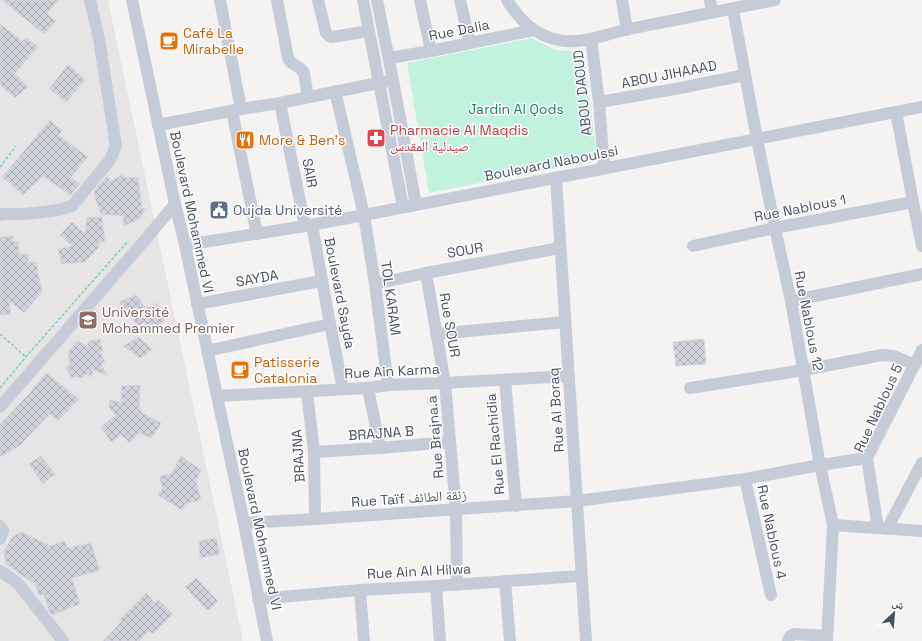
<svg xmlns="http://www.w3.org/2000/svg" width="922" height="641" font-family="'Space Grotesk','Noto Naskh Arabic',sans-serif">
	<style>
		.education { fill: #e6e4e4 }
		.park { fill: #c1f2dd }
		.building { fill: url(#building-cross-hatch); stroke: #d6d7de }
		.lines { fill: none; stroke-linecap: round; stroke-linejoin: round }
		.path { stroke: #76d3b7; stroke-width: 1.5; stroke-dasharray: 3 2; stroke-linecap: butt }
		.minor { stroke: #c6ccd7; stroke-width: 12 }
		.labels { text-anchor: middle; stroke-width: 3; stroke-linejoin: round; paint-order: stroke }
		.street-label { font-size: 14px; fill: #495161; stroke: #fff }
		.food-label { font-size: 14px; fill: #c56008; stroke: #fff; text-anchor: start }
		.park-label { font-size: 14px; fill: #138360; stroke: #fff }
		.health-label { font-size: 14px; fill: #be3a42; stroke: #fff; text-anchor: start }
		.service-label { font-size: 14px; fill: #4e5e75; stroke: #fff; text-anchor: start }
		.education-label { font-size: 14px; fill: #785e54; stroke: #fff; text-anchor: start }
	</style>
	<defs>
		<pattern id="building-cross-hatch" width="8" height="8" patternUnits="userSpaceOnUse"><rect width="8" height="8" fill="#d1d3da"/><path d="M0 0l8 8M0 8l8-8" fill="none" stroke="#acaeb4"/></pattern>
	</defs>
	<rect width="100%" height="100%" fill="#f5f3f2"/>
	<polygon class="education" points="0,0 108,0 243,641 0,641"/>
	<polygon class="park" points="532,38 555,50 584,52 597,160 429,193 407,63"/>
	<g class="building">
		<polygon points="2,0 58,0 47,14 56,21 44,34"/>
		<polygon points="0,24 22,41 27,38 38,47 15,73 28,87 15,98 0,85"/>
		<polygon points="68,64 85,80 66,102 49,89"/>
		<polygon points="50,120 62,131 58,135 88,157 71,177 80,184 70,195 43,176 23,195 2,177"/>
		<polygon points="109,175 109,182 122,175 128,178 138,177 142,208 146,210 139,219 124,226 123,216 101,214 94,195 95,190 105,178"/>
		<polygon points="87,217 102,217 105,241 98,243 99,247 85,262 62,264 58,249 72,246 60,235 72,222 85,234"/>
		<polygon points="14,236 13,241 18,241 19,254 29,254 28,262 36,262 42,292 24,313 9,301 11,314 0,315 0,237"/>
		<polygon points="136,295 146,308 158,303 165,321 145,335 119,302"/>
		<polygon points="139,337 153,350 140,358 123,346"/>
		<polygon points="100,339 103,351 100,352 105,362 101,364 107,375 93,370 92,377 85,374 83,378 71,377 66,367 70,366 68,352 76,341 87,345 90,341"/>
		<polygon points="704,339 706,364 676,366 673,342"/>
		<polygon points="46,373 79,399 58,421 50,414 19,446 0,457 0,424 28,395"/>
		<polygon points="140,385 139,407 141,412 161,423 152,438 139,433 130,443 121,435 111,442 101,427 115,415 109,407 110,400 121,402 121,386"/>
		<polygon points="41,456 55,474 43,484 29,464"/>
		<polygon points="181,456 201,470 196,480 201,500 185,504 182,510 158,495 162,489 160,476 171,474"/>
		<polygon points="22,532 51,546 64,541 68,548 91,543 100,570 72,578 80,604 52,615 50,613 44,595 39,595 36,585 6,564 4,551 13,536"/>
		<polygon points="216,538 220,554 200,558 199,541"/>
		<polygon points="196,578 218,601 208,611 185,587"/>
		<polygon points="146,593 155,603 158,599 173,614 153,634 149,631 139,641 103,641 121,622 119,620"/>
	</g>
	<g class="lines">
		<g class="path">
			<polyline points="0,167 16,146"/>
			<polyline points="0,334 26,357"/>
			<polyline points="0,388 31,351 127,242 128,243"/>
		</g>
		<g class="minor">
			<polyline points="132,0 175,204 185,245 244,523 267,641"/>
			<polyline points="220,0 241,109"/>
			<path d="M277,0L288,58C292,67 300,65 304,73L308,97"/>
			<polyline points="318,0 326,33 329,36 332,37 369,31"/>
			<polyline points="363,0 403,207"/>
			<polyline points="377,0 393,80 416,205"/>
			<polyline points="420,0 431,51"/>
			<polyline points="460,0 470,43"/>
			<path d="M507,0C519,19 534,35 558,40C581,45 606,34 629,29C678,19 726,10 775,0"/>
			<polyline points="622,0 627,30"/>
			<polyline points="710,0 712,12"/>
			<polyline points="733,9 757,139 775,228 791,301 820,465 833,525 827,641"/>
			<polyline points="591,39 599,102 604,168"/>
			<polyline points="389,58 431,51 534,30"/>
			<polyline points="335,91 364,215 375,284 388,385"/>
			<polyline points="599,102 675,89 745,75"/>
			<polyline points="280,103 305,226"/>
			<polyline points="232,111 257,234"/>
			<polyline points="896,112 913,202 922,246"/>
			<polyline points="158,125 241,109 280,103 393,80"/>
			<polyline points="556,178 586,641"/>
			<polyline points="0,215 3,214 25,214 59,210 72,206 110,160 116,146 99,39 90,0"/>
			<polyline points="312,225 330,324 343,389"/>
			<polyline points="185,245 305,226 364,215 922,107"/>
			<polyline points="693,246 775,228 913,202"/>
			<polyline points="426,273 445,383 456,510 457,585"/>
			<polyline points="375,284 426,273 560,248"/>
			<polyline points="791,301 922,274"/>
			<polyline points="197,304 321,281"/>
			<polyline points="436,334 565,322"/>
			<polyline points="207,351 330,324"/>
			<polyline points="505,380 516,506"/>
			<polyline points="368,388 380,448"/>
			<polyline points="690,388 804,370 882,355 894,356 915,365"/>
			<polyline points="307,392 314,452 315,519"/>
			<polyline points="217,396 368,388 388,385 445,383 569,376"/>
			<polyline points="0,407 145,240 175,204"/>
			<polyline points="314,452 380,448 450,442"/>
			<polyline points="745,479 771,595"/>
			<polyline points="244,523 315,519 577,501 745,479 820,465 867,458"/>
			<polyline points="833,525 922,531"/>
			<polyline points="0,526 3,530 0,539"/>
			<polyline points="878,528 867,458 922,350"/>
			<polyline points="887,529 922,463"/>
			<polyline points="0,571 15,581 20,586 63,641"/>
			<polyline points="505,581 510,641"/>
			<polyline points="436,586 440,641"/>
			<polyline points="360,590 364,641"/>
			<polyline points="258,599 360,590 436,586 581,576"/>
			<polyline points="788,641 790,636 794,634 827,636"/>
		</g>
	</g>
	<defs>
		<symbol id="cafe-square" viewBox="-11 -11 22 22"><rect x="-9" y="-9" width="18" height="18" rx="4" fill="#e8710a" stroke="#fff"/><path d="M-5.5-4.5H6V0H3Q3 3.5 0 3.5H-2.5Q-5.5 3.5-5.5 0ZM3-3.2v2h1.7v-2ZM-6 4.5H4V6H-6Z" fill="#fff"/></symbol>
		<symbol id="pharmacy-square" viewBox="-11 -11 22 22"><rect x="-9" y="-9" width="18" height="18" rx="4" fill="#e0444e" stroke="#fff"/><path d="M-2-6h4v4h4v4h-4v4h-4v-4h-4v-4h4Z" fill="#fff"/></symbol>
		<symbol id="restaurant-square" viewBox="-11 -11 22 22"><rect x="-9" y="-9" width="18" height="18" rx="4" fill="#e8710a" stroke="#fff"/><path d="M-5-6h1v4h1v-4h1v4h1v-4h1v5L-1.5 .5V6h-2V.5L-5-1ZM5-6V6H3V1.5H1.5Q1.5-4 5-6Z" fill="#fff"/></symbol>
		<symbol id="civic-square" viewBox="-11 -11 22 22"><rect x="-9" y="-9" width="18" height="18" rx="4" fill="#5c6f8a" stroke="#fff"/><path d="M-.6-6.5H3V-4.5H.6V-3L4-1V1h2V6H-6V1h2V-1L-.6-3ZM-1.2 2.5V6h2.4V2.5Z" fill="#fff"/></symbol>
		<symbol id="university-square" viewBox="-11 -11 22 22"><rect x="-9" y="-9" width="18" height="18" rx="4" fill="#8d6e63" stroke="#fff"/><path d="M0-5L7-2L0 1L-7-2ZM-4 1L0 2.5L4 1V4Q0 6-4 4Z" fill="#fff"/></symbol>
	</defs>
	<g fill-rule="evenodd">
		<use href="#cafe-square" x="158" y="30" width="22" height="22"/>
		<use href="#pharmacy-square" x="365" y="127" width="22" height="22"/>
		<use href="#restaurant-square" x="234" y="129" width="22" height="22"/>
		<use href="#civic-square" x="208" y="199" width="22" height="22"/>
		<use href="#university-square" x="77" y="309" width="22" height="22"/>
		<use href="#cafe-square" x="229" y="359" width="22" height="22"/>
	</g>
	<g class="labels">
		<g class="street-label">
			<text transform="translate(459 30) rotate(-11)" y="5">Rue Dalia</text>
			<text transform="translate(669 74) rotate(-11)" y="5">ABOU JIHAAAD</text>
			<text transform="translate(582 93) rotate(-96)" y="5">ABOU DAOUD</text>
			<text transform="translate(551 163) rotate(-11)" y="5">Boulevard Naboulssi</text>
			<text transform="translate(310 173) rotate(79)" y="5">SAIR</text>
			<text transform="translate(800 208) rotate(-11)" y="5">Rue Nablous 1</text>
			<text transform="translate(192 212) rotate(78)" y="5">Boulevard Mohammed VI</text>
			<text transform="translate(465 250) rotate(-10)" y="5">SOUR</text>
			<text transform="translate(257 278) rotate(-10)" y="5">SAYDA</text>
			<text transform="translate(340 293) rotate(79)" y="5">Boulevard Sayda</text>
			<text transform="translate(391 298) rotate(82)" y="5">TOL KARAM</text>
			<text transform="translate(809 321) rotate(79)" y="5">Rue Nablous 12</text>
			<text transform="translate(450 325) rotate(80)" y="5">Rue SOUR</text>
			<text transform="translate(392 371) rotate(-3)" y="5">Rue Ain Karma</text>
			<text transform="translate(878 408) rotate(-65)" y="5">Rue Nablous 5</text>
			<text transform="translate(556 410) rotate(-94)" y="5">Rue Al Boraq</text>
			<text transform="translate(381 433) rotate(-4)" y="5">BRAJNA B</text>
			<text transform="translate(435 437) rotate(-95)" y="5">Rue Brajna.a</text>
			<text transform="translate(495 444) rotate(-95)" y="5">Rue El Rachidia</text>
			<text transform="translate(298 456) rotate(-94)" y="5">BRAJNA</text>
			<text transform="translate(409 498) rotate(-4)" y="5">Rue Taïf زنقة الطائف</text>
			<text transform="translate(260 529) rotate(78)" y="5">Boulevard Mohammed VI</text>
			<text transform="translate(772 532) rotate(78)" y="5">Rue Nablous 4</text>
			<text transform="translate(419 571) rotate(-3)" y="5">Rue Ain Al Hilwa</text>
		</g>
		<g class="food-label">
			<text x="183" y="38">Café La<tspan x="183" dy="16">Mirabelle</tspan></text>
			<text x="259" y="145">More &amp; Ben's</text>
			<text x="254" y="367">Patisserie<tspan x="254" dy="16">Catalonia</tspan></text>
		</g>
		<g class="park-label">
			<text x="516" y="114">Jardin Al Qods</text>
		</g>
		<g class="health-label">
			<text x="390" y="135">Pharmacie Al Maqdis<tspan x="390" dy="16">صيدلية المقدس</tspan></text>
		</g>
		<g class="service-label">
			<text x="233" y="215">Oujda Université</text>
		</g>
		<g class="education-label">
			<text x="102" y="317">Université<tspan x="102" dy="16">Mohammed Premier</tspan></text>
		</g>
	</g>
	<g transform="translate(894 613) rotate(26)" stroke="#ffffff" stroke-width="3" paint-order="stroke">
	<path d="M0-3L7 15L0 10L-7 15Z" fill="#495161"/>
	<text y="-6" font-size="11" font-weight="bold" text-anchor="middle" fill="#495161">ش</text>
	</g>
</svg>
